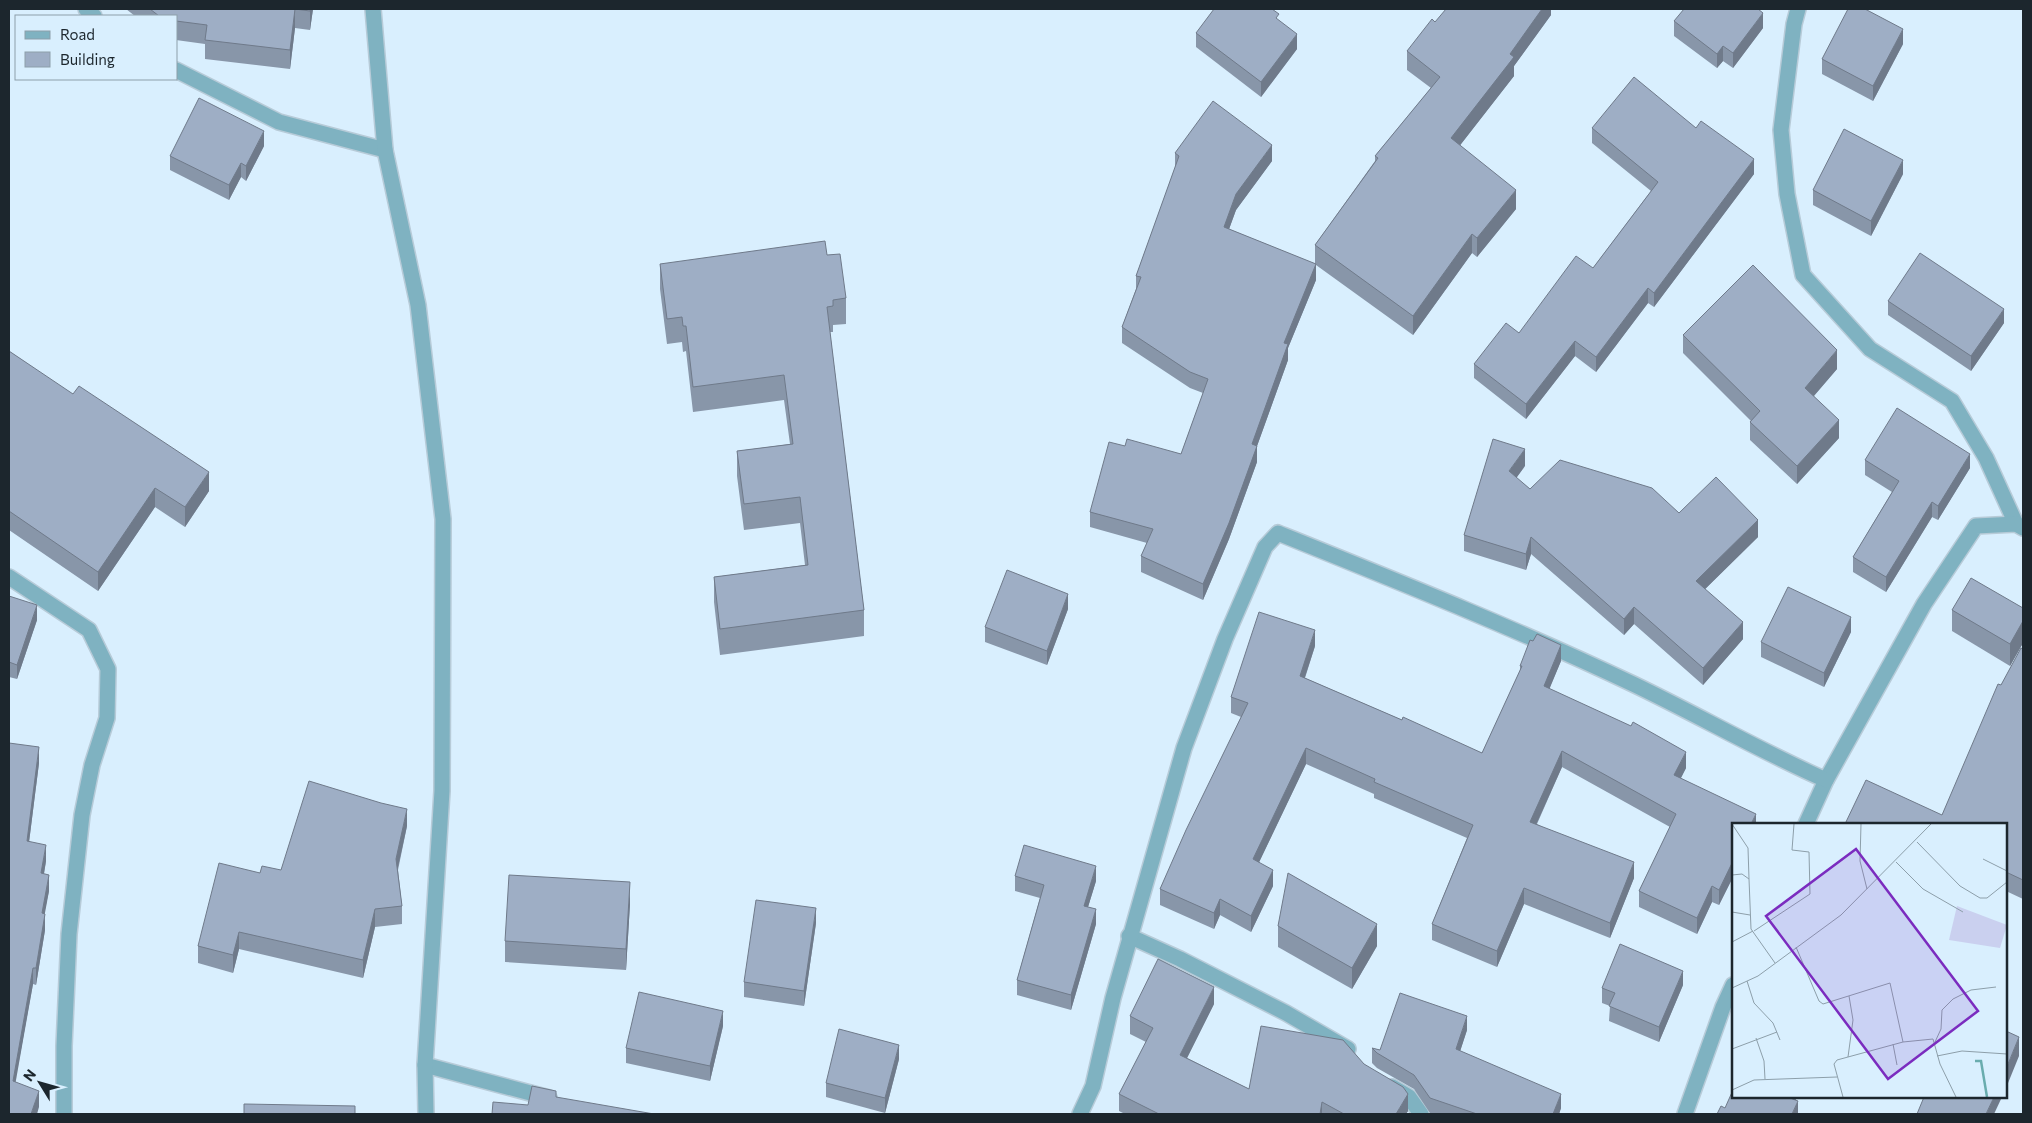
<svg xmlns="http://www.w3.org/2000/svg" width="2032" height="1123" font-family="Commissioner,sans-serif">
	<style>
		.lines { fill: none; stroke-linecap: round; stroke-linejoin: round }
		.minor-casing { stroke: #b7cbd8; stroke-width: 18 }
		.tertiary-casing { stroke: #b7cbd8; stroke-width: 18 }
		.minor { stroke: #7fb2c1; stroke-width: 15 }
		.tertiary { stroke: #7fb2c1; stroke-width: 15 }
		.wall { fill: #8896a9 }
		.shaded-wall { fill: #6f7a8a }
		.building { fill: #9eaec5; stroke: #6f7a8a }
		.inset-river { fill: none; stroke: #69acae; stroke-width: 2.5 }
		.inset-road { fill: none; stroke: #8d9faa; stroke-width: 1 }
		.view { fill: #7b2cbf; fill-opacity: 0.15; stroke: #7b2cbf; stroke-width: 2.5 }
		.inset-edge { fill: none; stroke: #1c262d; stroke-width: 2.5 }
	</style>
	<rect width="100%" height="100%" fill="#d9effe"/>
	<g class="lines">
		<defs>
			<g id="minor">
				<polyline points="86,9 94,16"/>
				<polyline points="1798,9 1794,24 1781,130 1787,194 1803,275 1870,349 1952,401 1986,458 2016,524"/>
				<polyline points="176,70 279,122 385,150"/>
				<polyline points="9,577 89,630 108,669 107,718 92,765 82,815 69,934 64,1046 64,1114"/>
				<polyline points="1806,824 1826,780 1924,604 1976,526 2016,524 2023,528"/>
				<polyline points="1129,936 1180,959 1286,1013 1348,1049"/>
				<polyline points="425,1065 549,1098"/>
				<polyline points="1392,1087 1409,1097 1421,1114"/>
				<path d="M1080,1114L1093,1086L1113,998L1184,748L1225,639L1265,547L1278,533C1397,581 1517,629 1633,684C1698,715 1760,751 1826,780"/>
				<polyline points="1685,1114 1723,1007 1733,985"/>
			</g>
			<polyline id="tertiary" points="373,9 385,150 418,305 443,519 442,791 425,1065 426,1114"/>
		</defs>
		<use href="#minor" class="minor-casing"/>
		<use href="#tertiary" class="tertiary-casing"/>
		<use href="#minor" class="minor"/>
		<use href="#tertiary" class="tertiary"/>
	</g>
	<g class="wall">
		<polygon points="126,9 313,9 310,30 295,28 290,69 205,59 205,44 176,40 176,16 135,16"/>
		<polygon points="1551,9 1551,15 1514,66 1514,76 1460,145 1516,209 1477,257 1472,253 1413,335 1316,265 1316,280 1288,348 1288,360 1257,446 1257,462 1229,539 1203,600 1141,572 1141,556 1147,543 1090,527 1090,512 1125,446 1181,454 1203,393 1190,388 1122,343 1122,327 1136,289 1136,276 1175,168 1175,153 1272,161 1236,210 1229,229 1315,264 1315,245 1375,161 1375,156 1431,88 1407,70 1407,51 1435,22"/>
		<polygon points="1674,21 1763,28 1733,68 1723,61 1717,68 1674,36"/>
		<polygon points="1196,33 1297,49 1261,97 1196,47"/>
		<polygon points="1903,44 1873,101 1822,74 1822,59"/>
		<polygon points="1592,128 1696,128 1754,174 1654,307 1648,303 1596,372 1575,356 1526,419 1474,378 1474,364 1519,333 1593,268 1651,191 1592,143"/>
		<polygon points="264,146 246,181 241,177 229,200 170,170 170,156"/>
		<polygon points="1903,174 1871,236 1813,205 1813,190"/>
		<polygon points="827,255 846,298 846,324 833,325 833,332 830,332 864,610 864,636 720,655 714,602 714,577 805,565 800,523 744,530 737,476 737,451 790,444 784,400 693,412 686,351 683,352 682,342 667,344 660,289 660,264"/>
		<polygon points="1888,301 2004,323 1971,371 1888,315"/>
		<polygon points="1683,335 1837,369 1814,396 1839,438 1797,484 1750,440 1750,422 1751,421 1683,353"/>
		<polygon points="9,351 209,491 185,527 155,507 98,591 9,530"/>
		<polygon points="1865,460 1970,468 1938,520 1932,517 1886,592 1853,572 1853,557 1892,492 1865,475"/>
		<polygon points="1525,466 1516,478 1530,489 1679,513 1758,537 1705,589 1743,639 1703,685 1634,624 1624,635 1531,554 1526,570 1464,551 1464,535"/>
		<polygon points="9,596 37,620 17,679 9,677"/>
		<polygon points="2023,608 2023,643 2010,666 1952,631 1952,610"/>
		<polygon points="1068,609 1047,665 985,642 985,627"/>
		<polygon points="1851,632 1824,687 1761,657 1761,642"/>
		<polygon points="1315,646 1305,678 1402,720 1482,753 1520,671 1520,666 1561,661 1549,689 1686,768 1681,778 1756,824 1733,824 1733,877 1719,905 1712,902 1697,934 1639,907 1639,891 1670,827 1562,767 1537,824 1634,878 1610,938 1524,904 1497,967 1432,940 1432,924 1467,838 1374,798 1374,794 1306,764 1259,862 1273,886 1251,932 1220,915 1214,929 1160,905 1160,889 1241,717 1231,713 1231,697"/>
		<polygon points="2023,649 2023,899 2006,891 2006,824 1845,824 1942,815 2001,685"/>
		<polygon points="9,743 39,763 29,842 46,861 44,874 49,891 44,914 45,930 36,985 33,984 15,1082 39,1107 9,1114"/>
		<polygon points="407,826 398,870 402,906 402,924 375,927 363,978 239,949 233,973 198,963 198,946 260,873 281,870"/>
		<polygon points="1015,876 1096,881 1088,907 1096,924 1071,1010 1017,995 1017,980 1040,898 1015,891"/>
		<polygon points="630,904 626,970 505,962 505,941"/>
		<polygon points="816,923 804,1006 744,997 744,982"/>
		<polygon points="1278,926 1377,946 1352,989 1278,947"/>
		<polygon points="1683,985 1659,1042 1609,1021 1610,1006 1602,1003 1602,988"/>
		<polygon points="1214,1004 1187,1058 1249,1089 1408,1111 1406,1114 1125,1114 1119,1111 1119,1094 1146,1042 1130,1034 1130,1016"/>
		<polygon points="723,1026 710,1081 626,1063 626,1048"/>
		<polygon points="1467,1030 1460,1051 1561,1108 1559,1114 1435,1114 1430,1113 1414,1089 1377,1068 1372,1063 1372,1048 1380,1050"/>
		<polygon points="899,1059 885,1113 826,1097 826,1083"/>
	</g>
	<g class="shaded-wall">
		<polygon points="295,9 295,28 290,69 290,50"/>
		<polygon points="310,9 313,9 310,30"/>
		<polygon points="1542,9 1551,9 1551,15 1514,66 1514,76 1451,157 1451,138 1510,54"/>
		<polygon points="1763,13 1763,28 1733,68 1733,53"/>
		<polygon points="1903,29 1903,44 1873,101 1873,86"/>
		<polygon points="1297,34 1297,49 1261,97 1261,82"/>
		<polygon points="1723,46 1723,61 1717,68 1717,54"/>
		<polygon points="264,131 264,146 246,181 246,166"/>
		<polygon points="1272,145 1272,161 1236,210 1224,243 1224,227 1236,194"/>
		<polygon points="1754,159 1754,174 1654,307 1654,293"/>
		<polygon points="1903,160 1903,174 1871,236 1871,221"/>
		<polygon points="241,163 241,177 229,200 229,185"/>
		<polygon points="1516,190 1516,209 1477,257 1477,238"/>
		<polygon points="1472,234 1472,253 1413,335 1413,316"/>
		<polygon points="1316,264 1316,280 1288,348 1288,360 1252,460 1252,444 1284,343"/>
		<polygon points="1648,288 1648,303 1596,372 1596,357"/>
		<polygon points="2004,309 2004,323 1971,371 1971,356"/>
		<polygon points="1575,341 1575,356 1526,419 1526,404"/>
		<polygon points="1837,350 1837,369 1805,406 1805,388"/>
		<polygon points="1839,420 1839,438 1797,484 1797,466"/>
		<polygon points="1257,446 1257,462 1229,539 1203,600 1203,584"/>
		<polygon points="1525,449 1525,466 1509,488 1509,471"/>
		<polygon points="1970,454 1970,468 1938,520 1938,506"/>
		<polygon points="209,472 209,491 185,527 185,507"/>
		<polygon points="155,488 155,507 98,591 98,572"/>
		<polygon points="1932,502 1932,517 1886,592 1886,577"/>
		<polygon points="1758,520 1758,537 1696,598 1696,581"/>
		<polygon points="1531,537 1531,554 1526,570 1526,554"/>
		<polygon points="1068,594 1068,609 1047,665 1047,651"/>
		<polygon points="37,605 37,620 17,679 17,665"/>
		<polygon points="1634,607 1634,624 1624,635 1624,619"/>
		<polygon points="1851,617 1851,632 1824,687 1824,673"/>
		<polygon points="2023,621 2023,643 2010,666 2010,644"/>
		<polygon points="1743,622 1743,639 1703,685 1703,668"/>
		<polygon points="1315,630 1315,646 1300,692 1300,676"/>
		<polygon points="1561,645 1561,661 1544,702 1544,686"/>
		<polygon points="39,747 39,763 27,858 27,841"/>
		<polygon points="1306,748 1306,764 1253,875 1253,859"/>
		<polygon points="1562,751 1562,767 1530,838 1530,822"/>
		<polygon points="1686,752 1686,768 1674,791 1674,775"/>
		<polygon points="407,809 407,826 396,876 396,859"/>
		<polygon points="1756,814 1756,824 1751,824"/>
		<polygon points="46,845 46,861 41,890 41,873"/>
		<polygon points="1733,861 1733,877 1719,905 1719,890"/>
		<polygon points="1634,862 1634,878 1610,938 1610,923"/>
		<polygon points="1096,866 1096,881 1084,920 1084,906"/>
		<polygon points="1273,870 1273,886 1251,932 1251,916"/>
		<polygon points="49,875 49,891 42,929 42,913"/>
		<polygon points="630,882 630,904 626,970 626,949"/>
		<polygon points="1712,886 1712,902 1697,934 1697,918"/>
		<polygon points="1524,888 1524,904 1497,967 1497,951"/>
		<polygon points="1220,899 1220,915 1214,929 1214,913"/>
		<polygon points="816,908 816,923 804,1006 804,991"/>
		<polygon points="375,909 375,927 363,978 363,960"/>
		<polygon points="1096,909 1096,924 1071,1010 1071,995"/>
		<polygon points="45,914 45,930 36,985 36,968"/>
		<polygon points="1377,924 1377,946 1352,989 1352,968"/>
		<polygon points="239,932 239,949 233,973 233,955"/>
		<polygon points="33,968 33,984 13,1097 13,1081"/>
		<polygon points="1683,971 1683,985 1659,1042 1659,1027"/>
		<polygon points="1214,987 1214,1004 1180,1072 1180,1055"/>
		<polygon points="723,1011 723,1026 710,1081 710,1066"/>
		<polygon points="1467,1016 1467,1030 1456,1064 1456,1049"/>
		<polygon points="2019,1037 2019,1056 2006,1088 2006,1069"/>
		<polygon points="899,1045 899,1059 885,1113 885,1098"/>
		<polygon points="39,1091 39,1107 37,1114 31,1114"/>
		<polygon points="1408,1094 1408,1111 1406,1114 1396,1114"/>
		<polygon points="1561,1094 1561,1108 1559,1114 1553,1114"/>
		<polygon points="1791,1097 1797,1097 1790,1113 1790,1098"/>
		<polygon points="1994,1097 2002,1097 1994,1114 1986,1114"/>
		<polygon points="1798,1101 1798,1114 1792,1114"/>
		<polygon points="1322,1102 1322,1114 1320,1114"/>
	</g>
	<g class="building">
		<polygon points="150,9 310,9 310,11 295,9 290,50 205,40 207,25 176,21 176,16 159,16"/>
		<polygon points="1214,9 1272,9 1279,14 1276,18 1297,34 1261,82 1196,33"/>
		<polygon points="1446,9 1542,9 1510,54 1514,57 1451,138 1516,190 1477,238 1472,234 1413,316 1315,245 1378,158 1375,156 1440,77 1407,51 1432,19 1435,22"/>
		<polygon points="1684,9 1758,9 1763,13 1733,53 1723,46 1717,54 1674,21"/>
		<polygon points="1848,9 1865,9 1903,29 1873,86 1822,59"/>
		<polygon points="1634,77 1696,128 1701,121 1754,159 1654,293 1648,288 1596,357 1575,341 1526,404 1474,364 1506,323 1519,333 1576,256 1593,268 1658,182 1592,128"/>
		<polygon points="199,98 264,131 246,166 241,163 229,185 170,156"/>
		<polygon points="1213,101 1272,145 1236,194 1224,227 1316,264 1284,343 1288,344 1252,444 1257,446 1229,523 1203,584 1141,556 1153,529 1090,512 1109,442 1125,446 1127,439 1181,454 1208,379 1190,372 1122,327 1141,277 1136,276 1179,156 1175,153"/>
		<polygon points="1844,129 1903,160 1871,221 1813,190"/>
		<polygon points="825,241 827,255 840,254 846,298 833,300 833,306 827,307 864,610 720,629 714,577 808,565 800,497 744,504 737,451 793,444 784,375 693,387 686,326 683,326 682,317 667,319 660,264"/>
		<polygon points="1920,253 2004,309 1971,356 1888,301"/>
		<polygon points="1753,265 1837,350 1805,388 1839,420 1797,466 1750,422 1760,411 1683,335"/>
		<polygon points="9,351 73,394 79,386 209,472 185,507 155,488 98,572 9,511"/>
		<polygon points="1897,408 1970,454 1938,506 1932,502 1886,577 1853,557 1899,481 1865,460"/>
		<polygon points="1493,439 1525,449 1509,471 1530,489 1560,460 1652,488 1679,513 1716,477 1758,520 1696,581 1743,622 1703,668 1634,607 1624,619 1531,537 1526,554 1464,535"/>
		<polygon points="1007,570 1068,594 1047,651 985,627"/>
		<polygon points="1971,578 2023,608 2023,621 2010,644 1952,610"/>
		<polygon points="1788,587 1851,617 1824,673 1761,642"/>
		<polygon points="9,596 37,605 17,665 9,662"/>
		<polygon points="1259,612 1315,630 1300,676 1402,720 1403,717 1482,753 1522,666 1520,666 1530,640 1533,641 1537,634 1561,645 1544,686 1631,726 1633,722 1686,752 1674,775 1756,814 1751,824 1733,824 1733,861 1719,890 1712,886 1697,918 1639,891 1676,814 1562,751 1530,822 1634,862 1610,923 1524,888 1497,951 1432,924 1473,825 1374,782 1375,779 1306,748 1253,859 1273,870 1251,916 1220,899 1214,913 1160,889 1186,830 1248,703 1231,697"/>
		<polygon points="2021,648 2023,649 2023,880 2006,872 2006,824 1845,824 1866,780 1942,815 1998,684 2001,685"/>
		<polygon points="9,743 39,747 27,841 46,845 41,873 49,875 42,913 45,914 36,968 33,968 13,1081 39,1091 31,1114 9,1114"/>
		<polygon points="309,781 381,803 407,809 396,859 402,906 375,909 363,960 239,932 233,955 198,946 219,863 260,873 262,866 281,870"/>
		<polygon points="1024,845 1096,866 1084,906 1096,909 1071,995 1017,980 1044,885 1015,876"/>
		<polygon points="1288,873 1377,924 1352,968 1278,926"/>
		<polygon points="509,875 630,882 626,949 505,941"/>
		<polygon points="756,900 816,908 804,991 744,982"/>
		<polygon points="1620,944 1683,971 1659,1027 1609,1006 1615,993 1602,988"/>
		<polygon points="1158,959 1214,987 1180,1055 1249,1089 1261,1026 1343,1040 1364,1064 1403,1087 1408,1094 1396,1114 1344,1114 1322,1102 1320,1114 1159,1114 1119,1094 1153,1028 1130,1016"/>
		<polygon points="639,992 723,1011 710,1066 626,1048"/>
		<polygon points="1400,993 1467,1016 1456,1049 1561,1094 1553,1114 1477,1114 1430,1098 1414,1075 1377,1053 1372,1048 1380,1050"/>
		<polygon points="839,1029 899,1045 885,1098 826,1083"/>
		<polygon points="2006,1031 2019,1037 2006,1069"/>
		<polygon points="532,1086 556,1091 556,1097 654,1114 492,1114 493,1102 528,1105"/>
		<polygon points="1733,1090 1733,1097 1791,1097 1790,1098 1798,1101 1792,1114 1717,1114 1721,1106 1725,1108"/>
		<polygon points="1924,1097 1994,1097 1986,1114 1917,1114"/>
		<polygon points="244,1104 355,1106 355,1114 244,1114"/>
	</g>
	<g transform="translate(1732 823)">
		<rect width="275" height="275" fill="#d9effe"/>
		<path d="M225,83L275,102L268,125L217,117Z" fill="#cad0ef"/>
		<path class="inset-river" d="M243,238H249L255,274"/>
		<path class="inset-road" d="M0,1L16,25L17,56M129,1L128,38L135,66M185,19L228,63L248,75H255L275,59M251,36L275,48M164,39L191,66L231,89M0,52L10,51L17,56L19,106L43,140M0,89L18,92M22,108L78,71L77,29L60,27L62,1M0,119L21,108M64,124L87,178L91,181L158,160L171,219M15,158L22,180L41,200L48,217M0,165L26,153L109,92L199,1M24,215L32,238L33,256M203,219L209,206L210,187L221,176L239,167L264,164M161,221L165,242M0,226L45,209M205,233L230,228L275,231M116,234L121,197L117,173M0,267L22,257L105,254M111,274L102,241L105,237L171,219L201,216L208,241L224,274"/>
		<path class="view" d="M124,26L246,188L156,256L34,93Z"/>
		<rect width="275" height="275" class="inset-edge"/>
	</g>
	<rect width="2032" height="1123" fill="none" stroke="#1c262d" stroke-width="20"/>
	<rect x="15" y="15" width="162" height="65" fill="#d9effe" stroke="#8d9faa"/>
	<rect x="25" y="31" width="25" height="8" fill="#7fb2c1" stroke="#8d9faa"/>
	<text x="60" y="40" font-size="15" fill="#1c262d">Road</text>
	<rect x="25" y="52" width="25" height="15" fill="#9eaec5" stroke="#8d9faa"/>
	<text x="60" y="65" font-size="15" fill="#1c262d">Building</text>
	<g transform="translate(40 1083) rotate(307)" stroke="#d9effe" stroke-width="4" paint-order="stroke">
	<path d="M0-4L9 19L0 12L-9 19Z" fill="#1c262d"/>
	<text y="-8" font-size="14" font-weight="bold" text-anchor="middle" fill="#1c262d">N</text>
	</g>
</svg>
